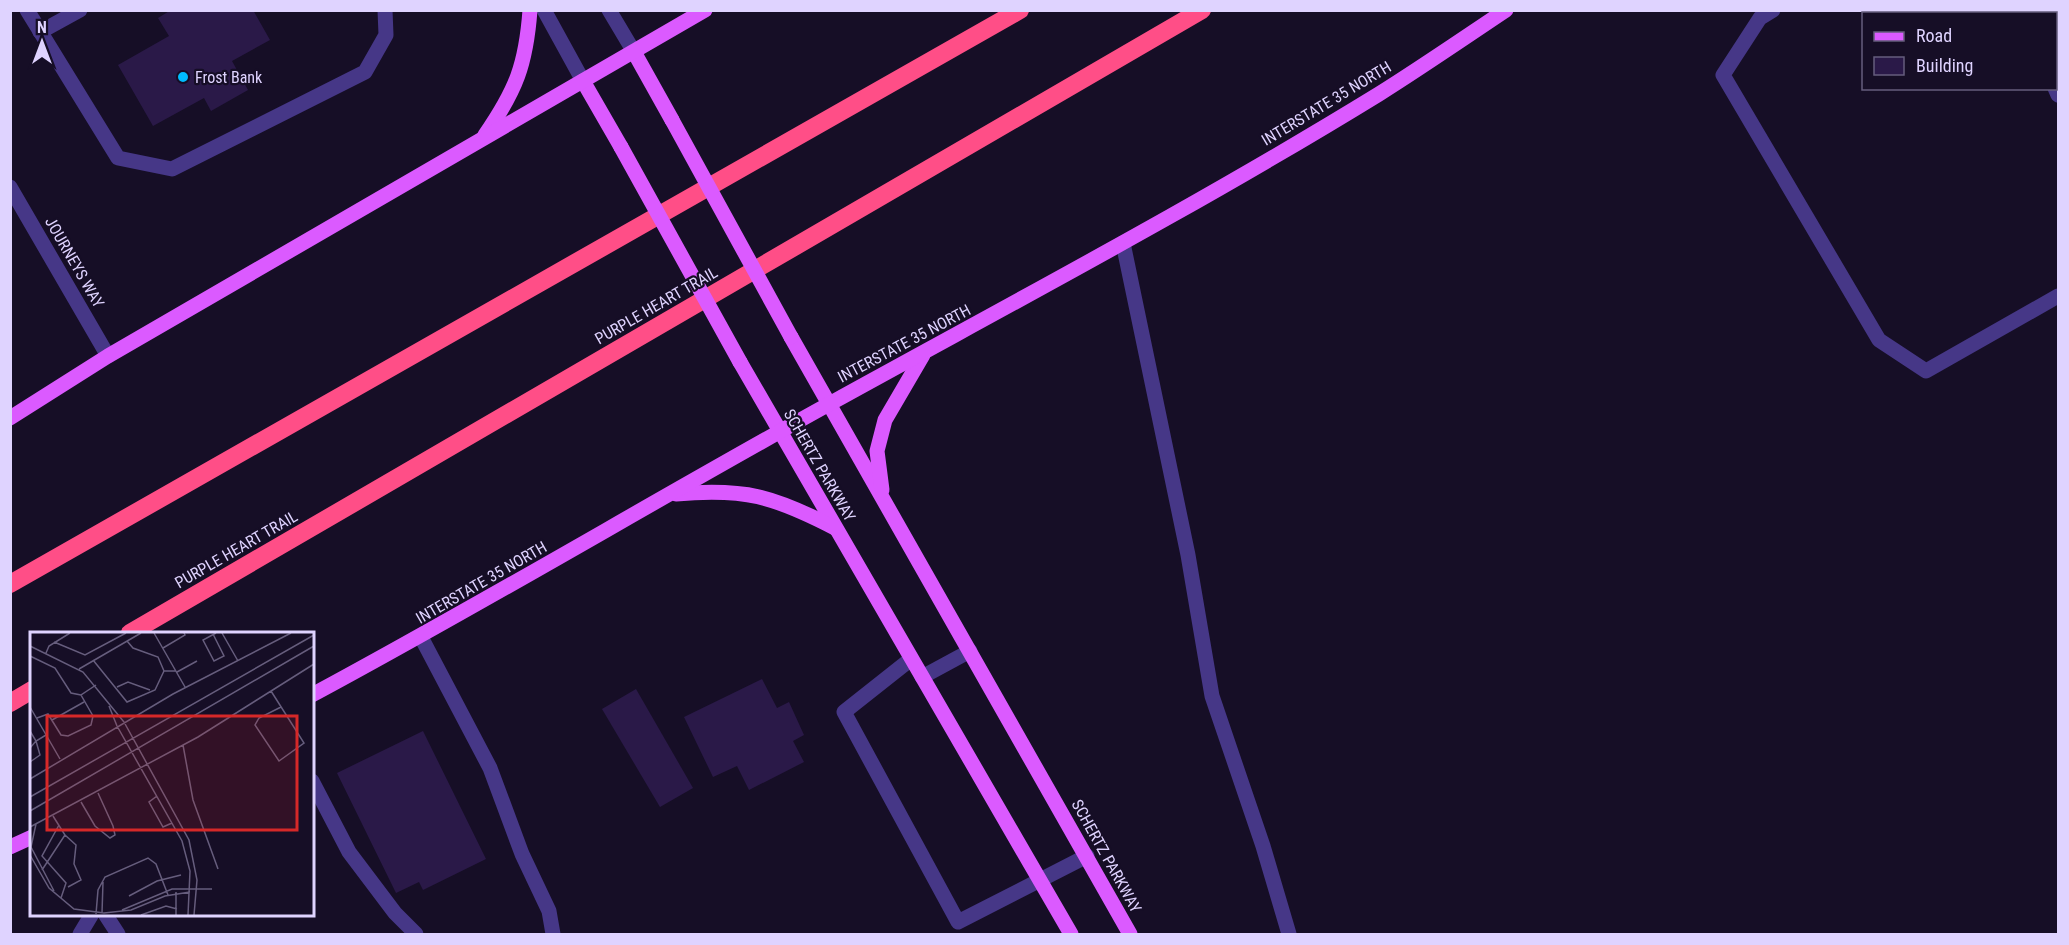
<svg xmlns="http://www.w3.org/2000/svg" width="2069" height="945" font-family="'Roboto Condensed',sans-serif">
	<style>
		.building { fill: #2a1948 }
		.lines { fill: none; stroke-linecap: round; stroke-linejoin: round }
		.minor { stroke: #463787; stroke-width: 15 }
		.major { stroke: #db5aff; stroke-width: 15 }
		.highway { stroke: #ff4e87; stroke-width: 18 }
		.major-bridge { stroke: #db5aff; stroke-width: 15 }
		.poi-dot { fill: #00bcfe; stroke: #160e26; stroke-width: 2 }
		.labels { text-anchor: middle; stroke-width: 4.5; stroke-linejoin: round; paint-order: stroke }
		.poi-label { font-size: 16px; fill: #dfd3ff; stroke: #160e26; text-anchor: start }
		.street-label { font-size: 16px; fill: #dfd3ff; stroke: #160e26 }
		.inset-road { fill: none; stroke: #665d7d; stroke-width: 1.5 }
		.view { fill: #d62828; fill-opacity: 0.15; stroke: #d62828; stroke-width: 3 }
		.inset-edge { fill: none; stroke: #dfd3ff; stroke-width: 3 }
	</style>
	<rect width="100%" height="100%" fill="#160e26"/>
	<g class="building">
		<polygon points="171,10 253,10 270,40 232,61 248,90 211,111 204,98 153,126 118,65 169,36 158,18"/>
		<polygon points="762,679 777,708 789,702 804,735 793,741 804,762 749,790 737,766 713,777 684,717"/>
		<polygon points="636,689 693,788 660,807 602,709"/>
		<polygon points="423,731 486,859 423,890 419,882 396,893 337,773"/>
	</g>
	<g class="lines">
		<g class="minor">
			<polyline points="27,10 118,158 172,169 365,72 386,35 385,10"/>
			<polyline points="544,10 583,81"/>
			<polyline points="609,10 634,52"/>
			<polyline points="1773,10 1760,18 1723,75 1879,340 1926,371 2058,296"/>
			<polyline points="1998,10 2000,14"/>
			<polyline points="40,32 80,10"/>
			<polyline points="2055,88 2058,95"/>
			<polyline points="10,187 108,356"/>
			<polyline points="1123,243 1188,555 1212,696 1263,846 1289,934"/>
			<polyline points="421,637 490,768 522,854 549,911 553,934"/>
			<polyline points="911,659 844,712 958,922 1087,856"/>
			<polyline points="922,677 970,651"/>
			<polyline points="312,781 349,852 395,913 416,934"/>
			<polyline points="105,914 118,934"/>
			<polyline points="80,934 92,914"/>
		</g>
		<g class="major">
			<polyline points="634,52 672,120"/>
			<polyline points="583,81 621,147"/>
			<path d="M485,135C516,90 526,65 530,10"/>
			<polyline points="791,337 1130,934"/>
			<polyline points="740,362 1071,934"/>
			<polyline points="10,418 108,356 705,10"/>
			<polyline points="882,490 877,451 885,420 923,355"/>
			<path d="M676,494C745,488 773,496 835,528"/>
			<path d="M312,695C487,601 657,499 831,403C1014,302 1200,204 1379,94C1422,67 1464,38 1506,10"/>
			<polyline points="10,847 32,837"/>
		</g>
		<g class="highway">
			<polyline points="10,584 1020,10"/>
			<polyline points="130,633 1202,10"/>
			<polyline points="10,703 32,690"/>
		</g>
		<g class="major-bridge">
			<polyline points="672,120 791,337"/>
			<polyline points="621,147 740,362"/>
		</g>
	</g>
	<circle class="poi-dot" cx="183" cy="77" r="6"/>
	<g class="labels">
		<g class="poi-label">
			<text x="195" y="83">Frost Bank</text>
		</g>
		<g class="street-label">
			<text transform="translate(1326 103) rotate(-31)" y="6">INTERSTATE 35 NORTH</text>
			<text transform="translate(75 262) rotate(60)" y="6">JOURNEYS WAY</text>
			<text transform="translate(656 305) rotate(-30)" y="6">PURPLE HEART TRAIL</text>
			<text transform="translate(904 343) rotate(-28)" y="6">INTERSTATE 35 NORTH</text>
			<text transform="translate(820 465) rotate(60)" y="6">SCHERTZ PARKWAY</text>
			<text transform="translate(236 549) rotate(-30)" y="6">PURPLE HEART TRAIL</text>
			<text transform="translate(481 582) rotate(-30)" y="6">INTERSTATE 35 NORTH</text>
			<text transform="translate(1107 856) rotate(61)" y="6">SCHERTZ PARKWAY</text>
		</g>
	</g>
	<g transform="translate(30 632)">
		<rect width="284" height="284" fill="#160e26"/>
		<path class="inset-road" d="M124,1L155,55M192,1L208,29M183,2L194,24L184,29L173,8L186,1M97,9L103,16L128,25L134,39M24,10L55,23L96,1M0,14L53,40L94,90M133,16L155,3L154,1M16,21L19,14L40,1M0,24L25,36L41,61L51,63M63,28L97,70L125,58L134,39H146M49,37L111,1M147,40L167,29M87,55L98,50L120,58M241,59L274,111L249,129L225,93L229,86L251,75M79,74L87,94M0,75L30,127M7,86L18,82L31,103L38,104L61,93L63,84L51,63L66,53M22,88L54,70M94,90L159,208L167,248L164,283M87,94L152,209L160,239L158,283M0,99L6,109L0,116M153,113L163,168L188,237M0,130L10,123L6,109L16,103M0,147L143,62L261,1M127,164L119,170L133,195L142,191M0,165L284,3M51,170L65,194L80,206L85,203L83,194L68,161M0,179L284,14M6,192L1,215L24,259M29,193L12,224L36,251L31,266M0,195L168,105L284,32M35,203L46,213L44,232L51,248L38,255M0,223L19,256L44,277L74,281L101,278L135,264L160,260M12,238L35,203L23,184M146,260V283M99,264L127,249L151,243M92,278L142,257H182M72,281L73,250M66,282L68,258L75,245L118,226L126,232L138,263M111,283L136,274L147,277"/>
		<path class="view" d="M17,84H267V198H17Z"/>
		<rect width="284" height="284" class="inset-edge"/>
	</g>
	<rect width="2069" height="945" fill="none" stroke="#dfd3ff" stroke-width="24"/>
	<rect x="1862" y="12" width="195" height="78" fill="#160e26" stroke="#665d7d" stroke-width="1.5"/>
	<rect x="1874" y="32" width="30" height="9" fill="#db5aff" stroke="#665d7d" stroke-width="1.5"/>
	<text x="1916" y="42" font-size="18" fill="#dfd3ff">Road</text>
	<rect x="1874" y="57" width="30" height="18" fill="#2a1948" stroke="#665d7d" stroke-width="1.5"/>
	<text x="1916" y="72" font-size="18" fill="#dfd3ff">Building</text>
	<g transform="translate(42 42)" stroke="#160e26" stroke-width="4.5" paint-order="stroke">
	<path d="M0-4.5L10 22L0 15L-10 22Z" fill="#dfd3ff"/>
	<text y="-9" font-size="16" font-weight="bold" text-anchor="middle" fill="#dfd3ff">N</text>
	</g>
</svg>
